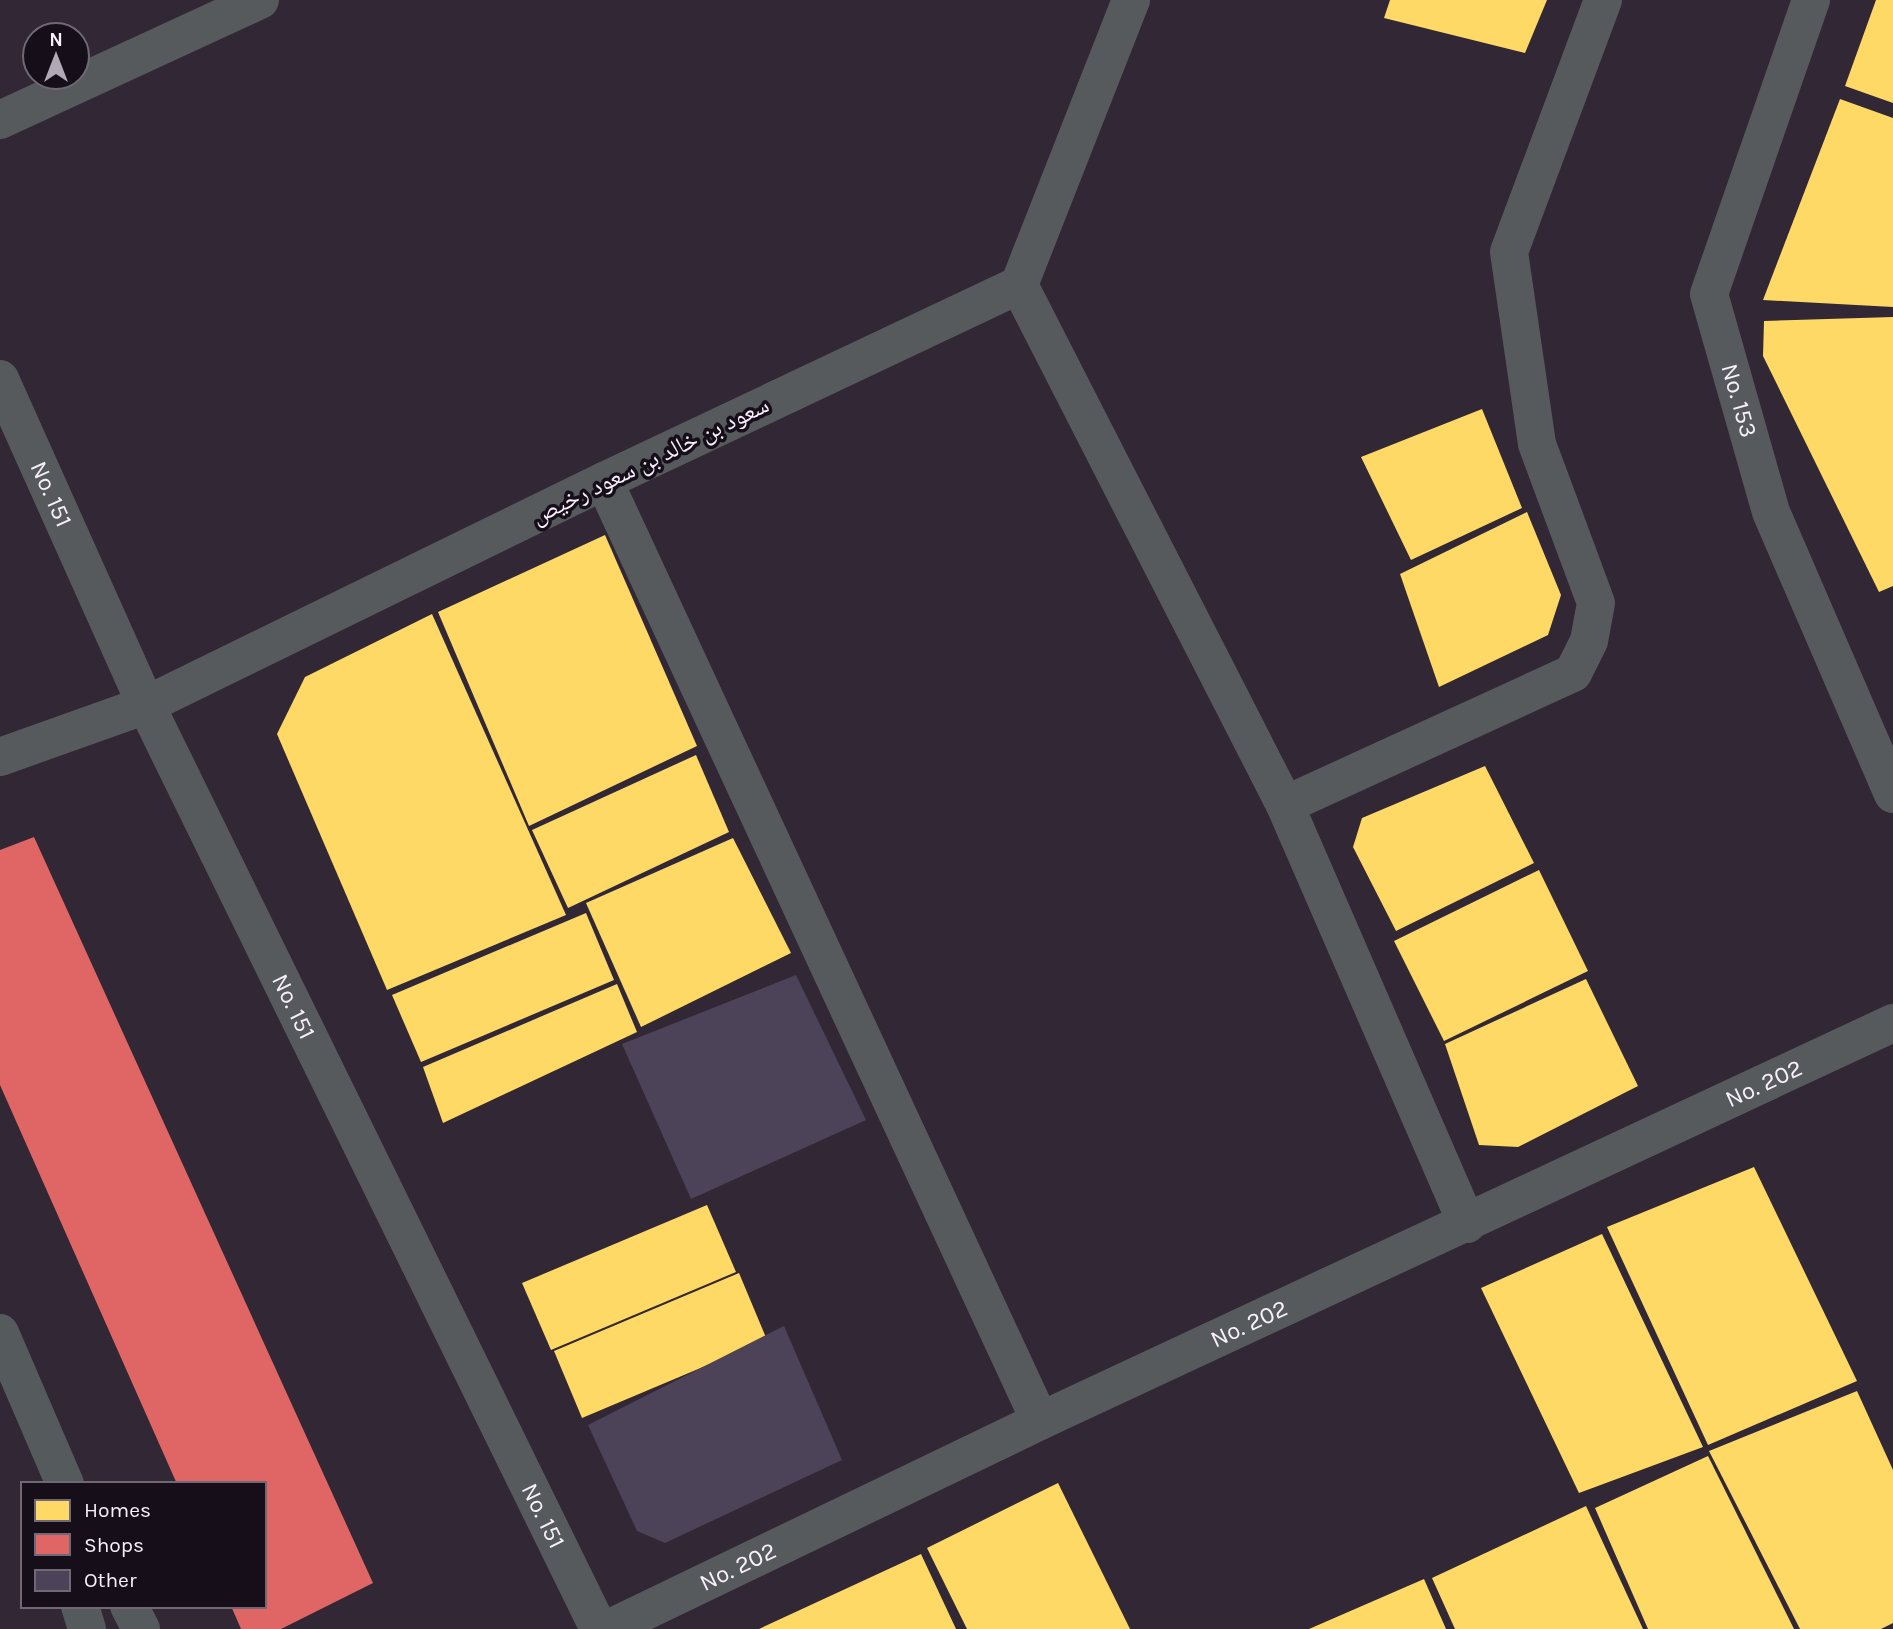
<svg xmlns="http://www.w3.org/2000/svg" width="1893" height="1629" font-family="Karla,'Noto Naskh Arabic',sans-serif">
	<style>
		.homes { fill: #ffd966 }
		.shops { fill: #e06666 }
		.building { fill: #4d4359 }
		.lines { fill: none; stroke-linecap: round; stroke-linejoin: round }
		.minor { stroke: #565a5c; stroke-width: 38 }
		.secondary { stroke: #555a5c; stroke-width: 38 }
		.labels { text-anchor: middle; stroke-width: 7; stroke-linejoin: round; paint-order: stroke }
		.street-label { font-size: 24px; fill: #f8effd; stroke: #160f1a }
	</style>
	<rect width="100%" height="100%" fill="#312735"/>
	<g class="homes">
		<polygon points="1390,0 1547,0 1525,53 1384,18"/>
		<polygon points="1876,0 1893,0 1893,103 1845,86"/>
		<polygon points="1840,99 1893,118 1893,307 1763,300"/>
		<polygon points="1893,317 1893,586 1879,592 1763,356 1764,321"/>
		<polygon points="1482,409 1522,508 1411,560 1361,457"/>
		<polygon points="1527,512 1561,595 1548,635 1439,687 1400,574"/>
		<polygon points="605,535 697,746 529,826 438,612"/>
		<polygon points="432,614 566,915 387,990 277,734 305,677"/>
		<polygon points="696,755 729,832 568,908 532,830"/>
		<polygon points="1485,766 1534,863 1396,931 1353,847 1362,818"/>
		<polygon points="733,838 791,953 641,1027 586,903"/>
		<polygon points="1539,870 1588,971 1444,1041 1394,941"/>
		<polygon points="586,913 614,980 421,1062 392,995"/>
		<polygon points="1586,979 1638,1086 1518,1147 1479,1145 1445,1044"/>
		<polygon points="617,984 637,1032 443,1123 423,1067"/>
		<polygon points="1754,1167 1857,1381 1708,1445 1607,1227"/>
		<polygon points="707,1205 736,1272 551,1350 522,1283"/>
		<polygon points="1602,1234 1703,1447 1579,1493 1481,1288"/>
		<polygon points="739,1273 767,1340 582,1418 554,1351"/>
		<polygon points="1857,1391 1893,1470 1893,1623 1881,1629 1800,1629 1709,1451"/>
		<polygon points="1708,1456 1794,1629 1648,1629 1595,1508"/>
		<polygon points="1058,1483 1130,1629 967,1629 927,1548"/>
		<polygon points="1586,1506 1643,1629 1455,1629 1432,1578"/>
		<polygon points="921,1554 956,1629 759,1629"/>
		<polygon points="1424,1579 1446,1629 1309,1629"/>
	</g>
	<polygon class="shops" points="34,837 373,1583 281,1629 241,1629 231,1606 264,1606 264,1484 177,1484 0,1085 0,850"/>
	<g class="building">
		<polygon points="796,975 866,1120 691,1199 622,1044"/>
		<polygon points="784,1326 842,1460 665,1543 637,1531 588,1425"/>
	</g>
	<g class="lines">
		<g class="minor">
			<path id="s1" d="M1811,0L1709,294L1771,512L1893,794"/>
			<polyline points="0,120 260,0"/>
			<polyline points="1019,285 1285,805 1467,1224"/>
			<path id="s2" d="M0,379L146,705L599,1629"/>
			<polyline points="604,481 1040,1421"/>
			<polyline points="0,757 146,705 604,481 1019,285 1131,0"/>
			<polyline points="1285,805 1573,673 1589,641 1596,603 1537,444 1509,252 1603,0"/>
			<path id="s3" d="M608,1629L1040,1421L1893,1023"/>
		</g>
		<g class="secondary">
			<polyline points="0,1333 65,1484"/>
			<polyline points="80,1606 87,1629"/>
			<polyline points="129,1606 141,1629"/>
		</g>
	</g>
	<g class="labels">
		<g class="street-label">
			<text dy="8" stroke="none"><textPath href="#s1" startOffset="422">No. 153</textPath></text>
			<text transform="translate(650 460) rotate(-26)" y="8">سعود بن خالد بن سعود رخيص</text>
			<text dy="8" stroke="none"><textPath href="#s2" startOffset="126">No. 151</textPath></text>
			<text dy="8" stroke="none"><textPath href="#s2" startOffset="693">No. 151</textPath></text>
			<text dy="8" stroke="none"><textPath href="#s3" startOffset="1278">No. 202</textPath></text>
			<text dy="8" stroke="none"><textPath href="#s3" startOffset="710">No. 202</textPath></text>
			<text dy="8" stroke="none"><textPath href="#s2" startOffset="1260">No. 151</textPath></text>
			<text dy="8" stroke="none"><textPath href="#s3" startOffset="144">No. 202</textPath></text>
		</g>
	</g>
	<rect x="21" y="1482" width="245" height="126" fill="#160f1a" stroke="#706975" stroke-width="2"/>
	<rect x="35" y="1500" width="35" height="21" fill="#ffd966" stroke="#706975" stroke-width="2"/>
	<text x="84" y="1517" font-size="21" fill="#f8effd">Homes</text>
	<rect x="35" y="1534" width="35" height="21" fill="#e06666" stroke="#706975" stroke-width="2"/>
	<text x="84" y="1552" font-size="21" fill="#f8effd">Shops</text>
	<rect x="35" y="1570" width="35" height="21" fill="#4d4359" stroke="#706975" stroke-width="2"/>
	<text x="84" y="1587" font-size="21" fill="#f8effd">Other</text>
	<g transform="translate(56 56)"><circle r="33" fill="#160f1a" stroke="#706975" stroke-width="2"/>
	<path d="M0-5L12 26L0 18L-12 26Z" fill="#b2a9b7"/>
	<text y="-10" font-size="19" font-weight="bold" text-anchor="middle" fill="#f8effd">N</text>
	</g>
</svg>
